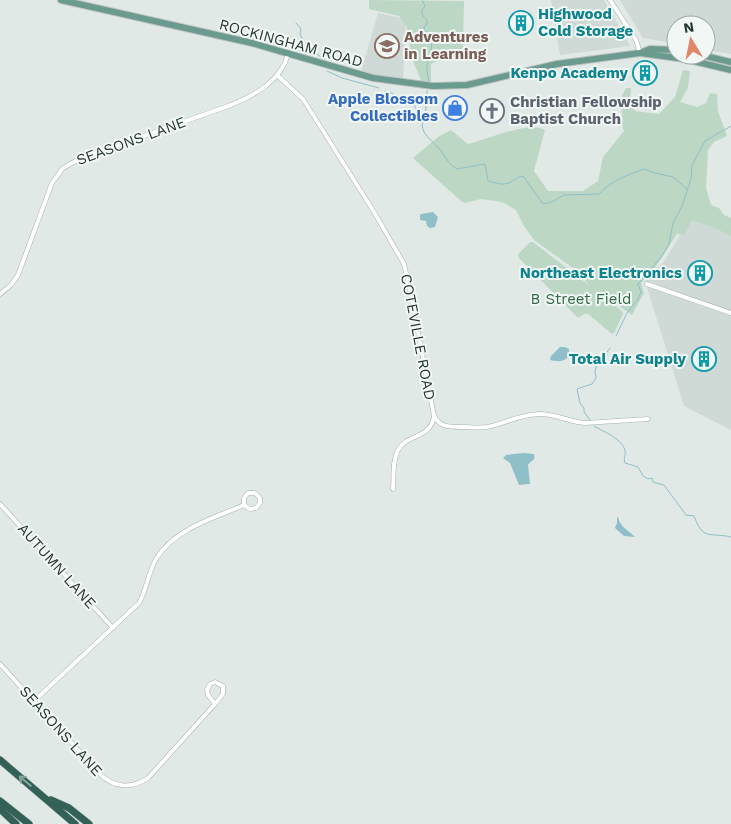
<svg xmlns="http://www.w3.org/2000/svg" width="731" height="824" font-family="'Work Sans',sans-serif">
	<style>
		.built { fill: #cfd9d5 }
		.green { fill: #bcd8c4 }
		.water { fill: #8fbfc8 }
		.lines { fill: none; stroke-linecap: round; stroke-linejoin: round }
		.stream { stroke: #8fbfc8; stroke-width: 1 }
		.street-casing { stroke: #a4b0ac; stroke-width: 5 }
		.primary-casing { stroke: #bdc3c2; stroke-width: 8 }
		.highway-casing { stroke: #bdc3c2; stroke-width: 8 }
		.street { stroke: #fff; stroke-width: 4 }
		.primary { stroke: #6b9a8e; stroke-width: 6 }
		.highway { stroke: #336057; stroke-width: 7 }
		.oneway { stroke: #88a49e }
		.labels { text-anchor: middle; stroke-width: 4; stroke-linejoin: round; paint-order: stroke }
		.culture-label { font-size: 15px; font-weight: bold; fill: #0d838f; stroke: #f1f7f4; text-anchor: end }
		.education-label { font-size: 15px; font-weight: bold; fill: #785e54; stroke: #f1f7f4; text-anchor: start }
		.street-label { font-size: 15px; fill: #233832; stroke: #f1f7f4 }
		.shop-label { font-size: 15px; font-weight: bold; fill: #366cbe; stroke: #f1f7f4; text-anchor: end }
		.worship-label { font-size: 15px; font-weight: bold; fill: #5b616d; stroke: #f1f7f4; text-anchor: start }
		.park-label { font-size: 15px; fill: #336a48; stroke: #f1f7f4 }
	</style>
	<rect width="100%" height="100%" fill="#e1e9e6"/>
	<g class="built">
		<polygon points="551,0 604,0 630,46 560,55"/>
		<polygon points="620,0 731,0 731,54 706,50 706,25 676,25 676,44 643,38"/>
		<polygon points="378,13 406,19 403,81 361,72"/>
		<polygon points="693,208 731,234 731,430 684,406 645,281 665,260 680,235"/>
	</g>
	<g class="green">
		<path d="M369,0L464,1L463,46L460,55C450,58 440,59 431,64V82H422L412,59L407,27L399,16L369,9Z"/>
		<path d="M683,70L690,71L688,88L680,102L697,107L706,103L710,93L717,94L718,111L727,136L714,142L708,150L706,188L711,205L719,208L724,215L731,218V236L715,228L692,220L684,235L677,234L653,271L641,283L644,293L632,315L593,288L623,312V314L614,333L612,334L588,314H584L578,318L519,258L518,254L530,242H533L590,286L573,268L534,240L524,226L516,210L502,202L481,199L465,203L461,201L413,158L438,137L451,130L468,144C486,140 530,120 545,130L534,171L548,191H583L598,181L603,157L624,131C621,125 623,121 622,115C621,100 618,103 626,88H631L630,101L635,111L659,114L675,97Z"/>
	</g>
	<g class="water">
		<polygon points="433,212 438,217 435,227 430,228 427,226 426,221 420,220 420,215 421,214"/>
		<path d="M560,347H565L569,349V356C564,362 558,362 550,360L551,356Z"/>
		<path d="M523,453L534,454C536,461 531,460 528,465L530,484L519,485L510,463L503,458L506,455Z"/>
		<path d="M617,517H618C620,527 628,530 635,537L624,536L615,528L617,523Z"/>
	</g>
	<g class="lines">
		<g class="stream">
			<path d="M422,0L425,6L422,10V15L427,20V24L424,27V30L430,34V37L427,40L432,45L431,48L433,52C425,63 426,68 429,82"/>
			<polyline points="296,23 301,29 300,34 303,40 300,44 305,51 314,52 321,57"/>
			<polyline points="327,71 342,78 379,88"/>
			<polyline points="385,91 402,97"/>
			<path d="M427,91L425,120L422,124C422,137 437,143 443,154C449,163 448,162 457,169L485,164L488,181C495,183 504,186 511,182C516,179 516,177 523,176L543,204L552,202L564,195L599,194C611,181 627,175 644,169L655,173L673,177L688,190"/>
			<path d="M409,98C416,105 417,114 424,120"/>
			<polyline points="616,336 627,313 638,299 641,292 638,284 662,256 669,244 673,223 682,206 691,179 692,165 705,141 731,126"/>
			<polyline points="590,420 584,412 584,408 580,403 577,389 592,384 596,378 595,371 599,357 605,355 610,348"/>
			<path d="M594,426C604,432 623,439 625,451C626,456 623,457 625,463L638,467L643,476L648,479L652,478L653,482L664,485L686,515L694,516C703,541 709,532 731,537"/>
		</g>
		<defs>
			<g id="street">
				<polyline points="610,0 636,40 640,53"/>
				<path d="M278,76L303,99L374,212L404,264L410,290L434,416C440,427 449,427 461,427C470,427 478,428 487,427C506,423 521,414 540,414C556,414 569,422 585,423L648,419"/>
				<polyline points="647,284 731,313"/>
				<path d="M0,294L11,285L18,275L52,183L63,168L79,159L231,105C255,95 281,81 288,54"/>
				<path d="M393,489C394,476 392,462 398,450C406,434 430,439 434,417"/>
				<polyline points="0,504 113,628"/>
				<path d="M0,664L100,774C114,788 132,789 148,778L215,704L223,694V686L215,682L210,684L207,690L208,695L215,704"/>
				<path d="M34,701L139,603C147,589 148,573 156,559C174,529 214,518 244,505L250,509L256,508L260,503V498L255,493H248L244,498V505"/>
			</g>
			<g id="primary">
				<polyline points="61,0 252,43 373,78 433,86 467,85 557,64 640,53 650,49 676,50"/>
				<polyline points="640,53 685,59 731,70"/>
				<polyline points="701,55 731,62"/>
			</g>
			<g id="highway">
				<polyline points="0,760 75,824"/>
				<polyline points="51,800 69,808 89,824"/>
				<polyline points="0,801 29,824"/>
				<polyline points="0,809 16,824"/>
			</g>
		</defs>
		<use href="#street" class="street-casing"/>
		<use href="#primary" class="primary-casing"/>
		<use href="#highway" class="highway-casing"/>
		<use href="#street" class="street"/>
		<use href="#primary" class="primary"/>
		<use href="#highway" class="highway"/>
	</g>
	<defs><path id="oneway-shaft" d="M-6 0H5M1.5-3L5.5 0L1.5 3" fill="none" stroke-width="1.6" stroke-linecap="round" stroke-linejoin="round" transform="scale(1.25)"/></defs>
	<use class="oneway" href="#oneway-shaft" transform="translate(25 781) rotate(-140)"/>
	<defs>
		<symbol id="building-ring" viewBox="-11 -11 22 22"><circle r="9.5" fill="#f1f7f4" stroke="#0f9aa8" stroke-width="1.5"/><path d="M-4-6H4V6H1V3H-1V6H-4ZM-2.5-4.3h1.7v1.8h-1.7ZM.8-4.3h1.7v1.8H.8ZM-2.5-1h1.7V.8h-1.7ZM.8-1h1.7V.8H.8Z" fill="#0f9aa8"/></symbol>
		<symbol id="school-ring" viewBox="-11 -11 22 22"><circle r="9.5" fill="#f1f7f4" stroke="#8d6e63" stroke-width="1.5"/><path d="M0-5L7-2L0 1L-7-2ZM-4 1L0 2.5L4 1V4Q0 6-4 4Z" fill="#8d6e63"/></symbol>
		<symbol id="shop-ring" viewBox="-11 -11 22 22"><circle r="9.5" fill="#f1f7f4" stroke="#3f7fe0" stroke-width="1.5"/><path d="M-5-2.5h2.3a2.7 3.5 0 0 1 5.4 0H5L5.5 6h-11ZM-1.5-2.5h3a1.5 2.3 0 0 0-3 0Z" fill="#3f7fe0"/></symbol>
		<symbol id="church-ring" viewBox="-11 -11 22 22"><circle r="9.5" fill="#f1f7f4" stroke="#6b7280" stroke-width="1.5"/><path d="M-1.2-6h2.4v3.5h3.3v2.4h-3.3V6h-2.4V-.1h-3.3v-2.4h3.3Z" fill="#6b7280"/></symbol>
	</defs>
	<g fill-rule="evenodd">
		<use href="#building-ring" x="507" y="9" width="28" height="28"/>
		<use href="#school-ring" x="373" y="32" width="28" height="28"/>
		<use href="#building-ring" x="631" y="59" width="28" height="28"/>
		<use href="#shop-ring" x="441" y="94" width="28" height="28"/>
		<use href="#church-ring" x="478" y="97" width="28" height="28"/>
		<use href="#building-ring" x="686" y="259" width="28" height="28"/>
		<use href="#building-ring" x="690" y="345" width="28" height="28"/>
	</g>
	<g class="labels">
		<g class="culture-label">
			<text x="538" y="19" text-anchor="start">Highwood<tspan x="538" dy="17">Cold Storage</tspan></text>
			<text x="628" y="78">Kenpo Academy</text>
			<text x="682" y="278">Northeast Electronics</text>
			<text x="686" y="364">Total Air Supply</text>
		</g>
		<g class="education-label">
			<text x="404" y="42">Adventures<tspan x="404" dy="17">in Learning</tspan></text>
		</g>
		<g class="street-label">
			<text transform="translate(291 43) rotate(15)" y="5">ROCKINGHAM ROAD</text>
			<text transform="translate(131 141) rotate(-20)" y="5">SEASONS LANE</text>
			<text transform="translate(418 337) rotate(79)" y="5">COTEVILLE ROAD</text>
			<text transform="translate(57 566) rotate(48)" y="5">AUTUMN LANE</text>
			<text transform="translate(61 731) rotate(48)" y="5">SEASONS LANE</text>
		</g>
		<g class="shop-label">
			<text x="438" y="104">Apple Blossom<tspan x="438" dy="17">Collectibles</tspan></text>
		</g>
		<g class="worship-label">
			<text x="510" y="107">Christian Fellowship<tspan x="510" dy="17">Baptist Church</tspan></text>
		</g>
		<g class="park-label">
			<text x="581" y="304">B Street Field</text>
		</g>
	</g>
	<g transform="translate(691 40) rotate(350)"><circle r="24" fill="#f1f7f4" stroke="#9faba6"/>
	<path d="M0-4L9 19L0 12L-9 19Z" fill="#e18668"/>
	<text y="-8" font-size="14" font-weight="bold" text-anchor="middle" fill="#233832">N</text>
	</g>
</svg>
